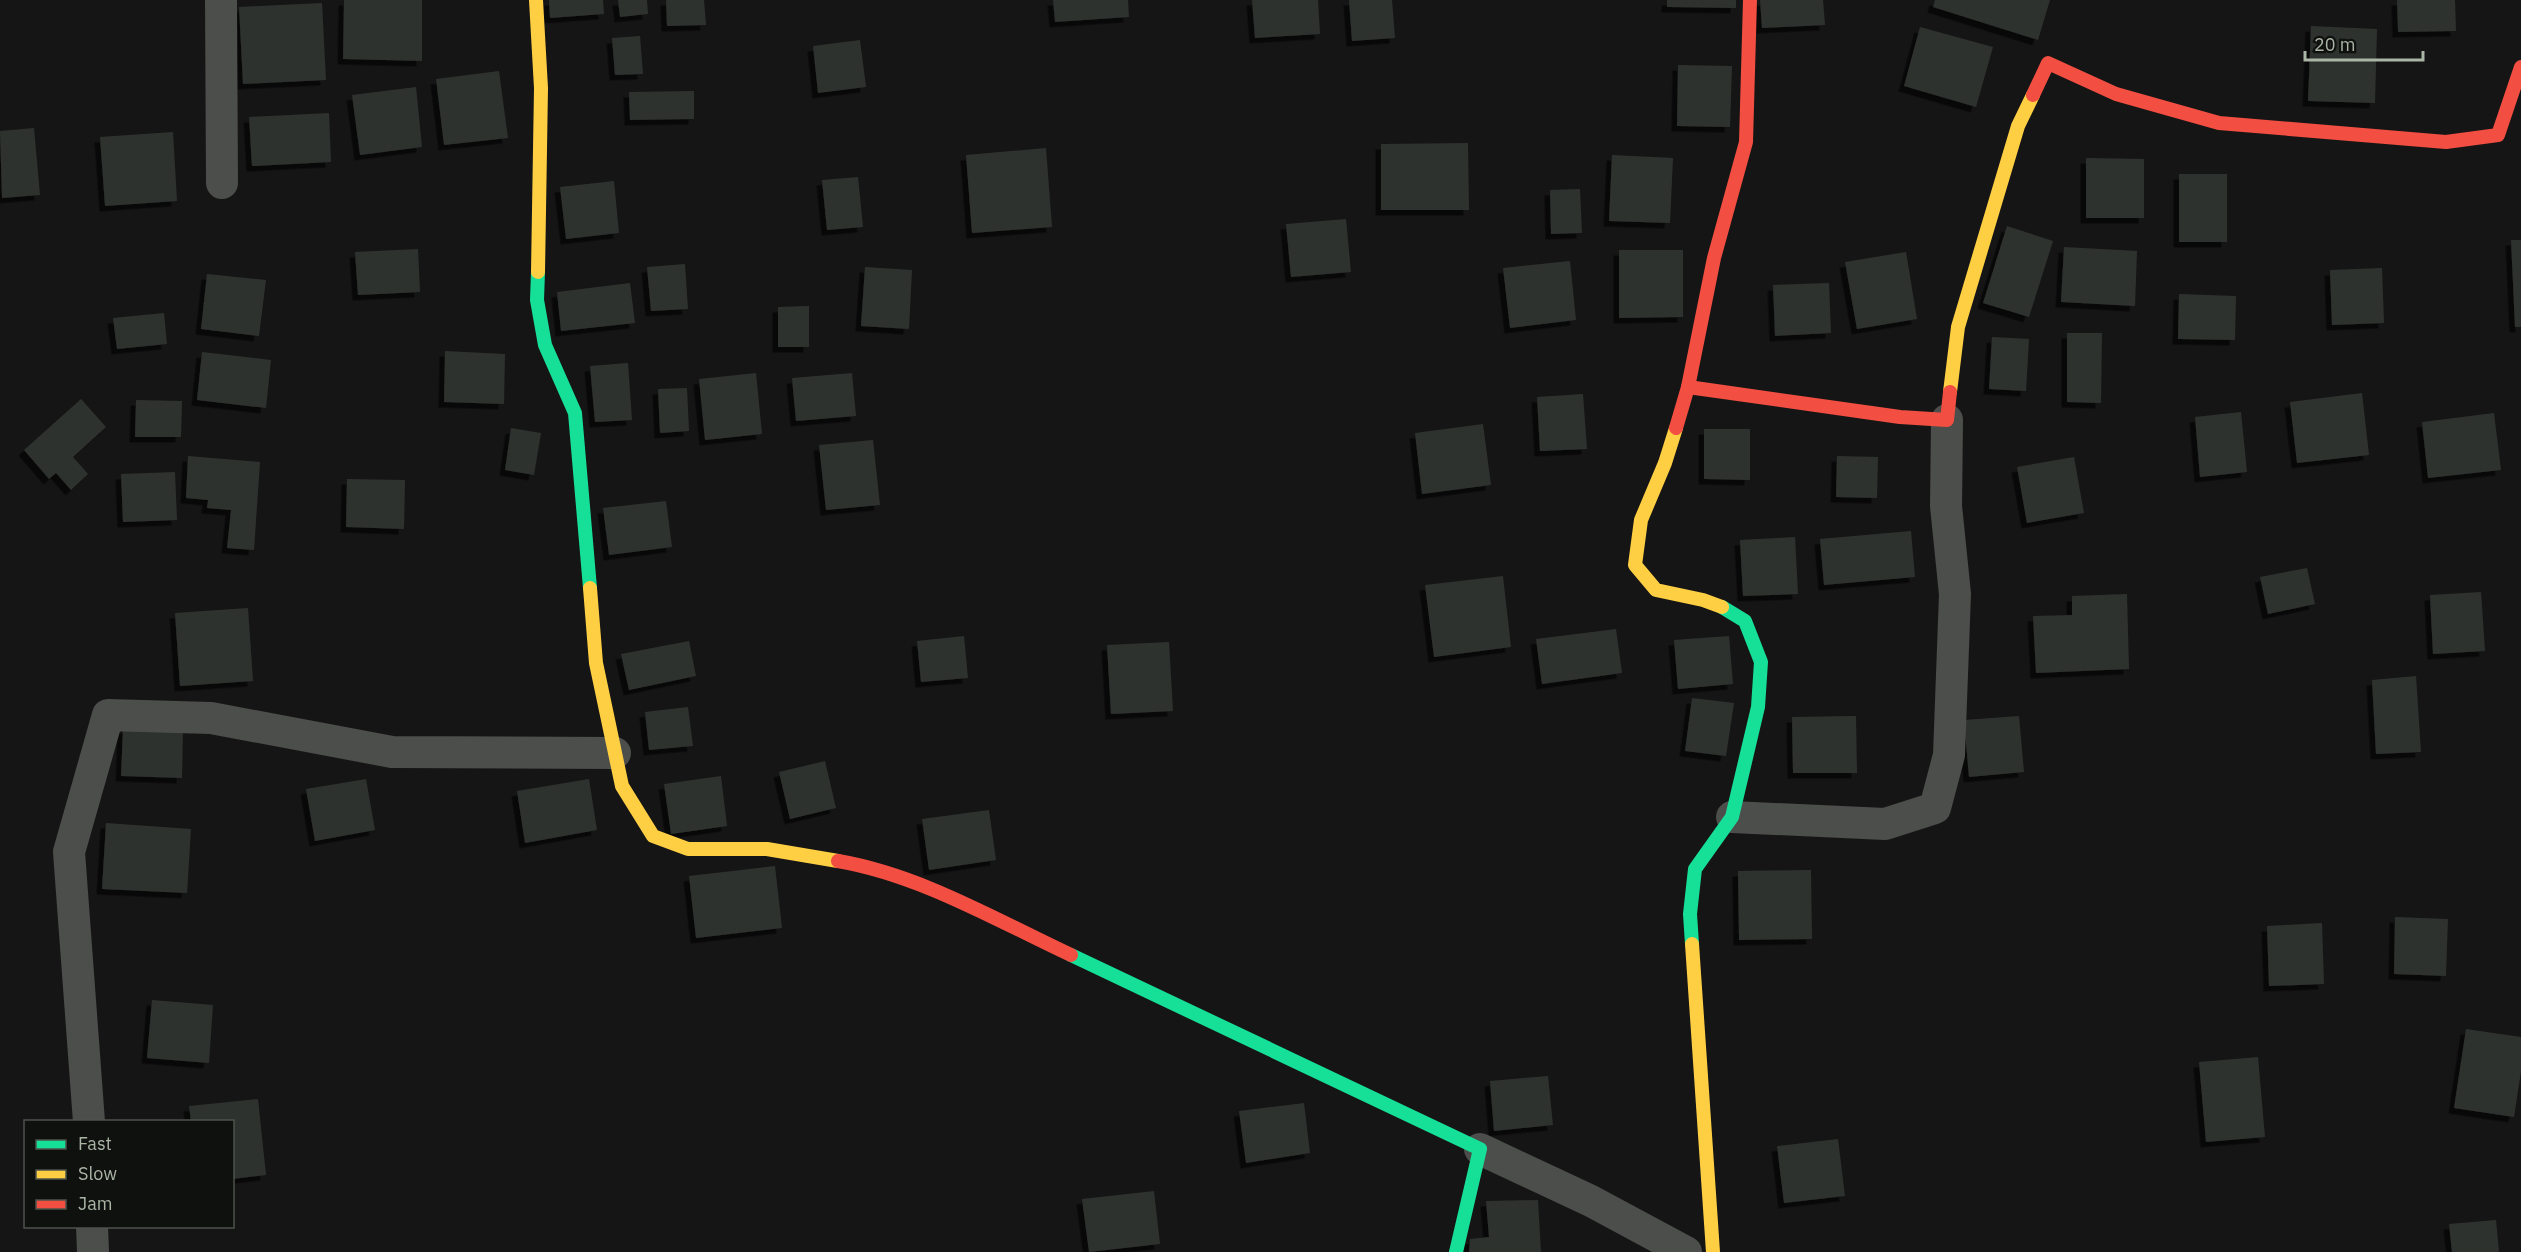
<svg xmlns="http://www.w3.org/2000/svg" width="2521" height="1252" font-family="'IBM Plex Sans',sans-serif">
	<style>
		.building { fill: #2f312f; filter: url(#shadow) }
		.lines { fill: none; stroke-linecap: round; stroke-linejoin: round }
		.street { stroke: #4c4e4b; stroke-width: 32 }
		.fast { stroke: #16e098; stroke-width: 14 }
		.slow { stroke: #ffcf43; stroke-width: 14 }
		.jam { stroke: #f24e42; stroke-width: 14 }
	</style>
	<defs>
		<filter id="shadow"><feDropShadow dx="-5.5" dy="5.5" stdDeviation="0" flood-color="#0009"/></filter>
	</defs>
	<rect width="100%" height="100%" fill="#151515"/>
	<g class="building">
		<polygon points="344,0 422,0 422,61 343,59"/>
		<polygon points="549,0 603,0 604,14 550,18"/>
		<polygon points="618,0 647,0 648,14 620,17"/>
		<polygon points="666,0 704,0 706,25 667,26"/>
		<polygon points="1053,0 1128,0 1129,17 1055,22"/>
		<polygon points="1252,0 1318,0 1320,34 1255,38"/>
		<polygon points="1349,0 1392,0 1395,38 1352,41"/>
		<polygon points="1667,0 1736,0 1736,8 1667,7"/>
		<polygon points="1760,0 1823,0 1825,25 1762,28"/>
		<polygon points="1935,0 2050,0 2038,40 1933,7"/>
		<polygon points="2397,0 2455,0 2456,31 2398,32"/>
		<polygon points="322,3 326,80 243,84 239,7"/>
		<polygon points="2311,26 2377,29 2375,103 2308,101"/>
		<polygon points="1920,27 1993,47 1976,107 1904,86"/>
		<polygon points="640,36 643,74 615,75 612,38"/>
		<polygon points="860,40 866,87 818,93 813,46"/>
		<polygon points="1678,65 1732,66 1730,127 1677,126"/>
		<polygon points="499,71 508,138 444,145 436,79"/>
		<polygon points="416,87 422,147 360,155 352,95"/>
		<polygon points="694,91 694,119 630,120 629,92"/>
		<polygon points="329,113 331,162 252,166 249,117"/>
		<polygon points="34,128 40,195 2,198 0,131"/>
		<polygon points="173,132 177,201 105,206 100,137"/>
		<polygon points="1468,143 1469,210 1381,210 1381,144"/>
		<polygon points="1046,148 1052,227 972,233 966,155"/>
		<polygon points="1612,155 1673,158 1670,223 1609,221"/>
		<polygon points="2086,158 2144,159 2144,218 2086,218"/>
		<rect x="2179" y="174" width="48" height="68"/>
		<polygon points="858,177 863,227 827,230 822,180"/>
		<polygon points="614,181 619,233 566,239 560,187"/>
		<polygon points="1580,189 1582,233 1551,234 1550,190"/>
		<polygon points="1346,219 1351,272 1291,277 1286,224"/>
		<polygon points="2007,226 2053,241 2029,317 1983,303"/>
		<polygon points="2511,240 2521,240 2521,327 2515,327"/>
		<polygon points="2064,247 2137,251 2135,306 2061,302"/>
		<polygon points="418,249 420,292 358,295 355,252"/>
		<polygon points="1619,250 1683,250 1683,317 1619,318"/>
		<polygon points="1906,252 1917,319 1857,329 1845,262"/>
		<polygon points="1570,261 1576,320 1510,328 1503,268"/>
		<polygon points="685,264 688,309 651,311 647,267"/>
		<polygon points="865,267 912,270 909,329 861,326"/>
		<polygon points="2382,268 2384,323 2332,325 2330,270"/>
		<polygon points="207,274 266,280 259,336 201,329"/>
		<polygon points="630,283 635,323 561,331 557,292"/>
		<polygon points="1829,283 1831,333 1775,336 1773,285"/>
		<polygon points="2179,294 2236,296 2235,340 2178,339"/>
		<polygon points="809,306 809,347 778,347 778,307"/>
		<polygon points="164,313 167,344 117,349 113,318"/>
		<polygon points="2067,333 2102,333 2101,403 2067,402"/>
		<polygon points="1992,337 2029,339 2026,391 1989,389"/>
		<polygon points="445,351 505,354 504,404 444,402"/>
		<polygon points="202,352 271,360 266,408 197,400"/>
		<polygon points="628,363 632,420 595,422 590,366"/>
		<polygon points="756,373 762,434 705,440 699,379"/>
		<polygon points="852,373 856,416 796,421 792,378"/>
		<polygon points="687,388 689,431 660,433 658,389"/>
		<polygon points="2362,393 2369,455 2297,463 2290,402"/>
		<polygon points="1583,394 1587,449 1540,451 1537,397"/>
		<polygon points="81,399 106,427 73,457 88,474 71,490 56,473 49,479 24,450"/>
		<polygon points="136,400 182,401 181,437 135,437"/>
		<polygon points="2241,412 2247,472 2200,477 2195,417"/>
		<polygon points="2494,413 2501,470 2428,478 2422,422"/>
		<polygon points="1483,424 1491,485 1422,494 1415,433"/>
		<polygon points="511,428 541,433 534,475 505,470"/>
		<polygon points="1704,429 1750,429 1750,480 1704,479"/>
		<polygon points="873,440 880,505 826,510 819,445"/>
		<polygon points="188,456 260,462 254,550 227,548 231,510 207,508 208,500 186,498"/>
		<polygon points="1837,456 1878,457 1877,498 1836,497"/>
		<polygon points="2074,457 2084,513 2027,523 2017,467"/>
		<polygon points="175,472 177,520 123,522 121,474"/>
		<polygon points="347,479 405,480 404,529 346,527"/>
		<polygon points="666,501 672,547 609,555 603,508"/>
		<polygon points="1911,531 1915,577 1824,585 1820,539"/>
		<polygon points="1795,537 1798,594 1743,596 1740,540"/>
		<polygon points="2307,568 2315,604 2268,614 2260,577"/>
		<polygon points="1503,576 1511,647 1434,657 1425,585"/>
		<polygon points="2481,592 2485,651 2433,654 2430,595"/>
		<polygon points="2127,594 2129,669 2036,673 2033,616 2072,615 2072,596"/>
		<polygon points="248,608 253,681 180,686 175,613"/>
		<polygon points="1616,629 1622,673 1542,684 1536,639"/>
		<polygon points="964,636 968,678 921,682 917,641"/>
		<polygon points="1729,636 1733,684 1678,689 1674,640"/>
		<polygon points="689,641 696,676 629,690 621,654"/>
		<polygon points="1169,642 1173,711 1111,714 1107,645"/>
		<polygon points="2416,676 2421,752 2376,754 2372,680"/>
		<polygon points="1692,698 1734,703 1726,756 1685,751"/>
		<polygon points="688,707 693,746 649,750 645,712"/>
		<polygon points="1856,716 1857,773 1793,773 1792,717"/>
		<polygon points="2019,716 2024,772 1969,777 1964,720"/>
		<polygon points="123,728 183,730 182,778 121,776"/>
		<polygon points="825,761 836,808 790,819 779,772"/>
		<polygon points="721,776 727,826 671,834 664,784"/>
		<polygon points="366,779 375,830 315,841 306,789"/>
		<polygon points="589,779 597,830 525,843 517,791"/>
		<polygon points="989,810 996,860 929,870 922,819"/>
		<polygon points="106,823 191,829 187,893 102,889"/>
		<polygon points="775,866 782,928 696,938 689,876"/>
		<polygon points="1811,870 1812,939 1739,940 1738,871"/>
		<polygon points="2395,917 2448,919 2446,976 2394,974"/>
		<polygon points="2322,923 2324,984 2269,986 2267,926"/>
		<polygon points="152,1000 213,1005 209,1063 147,1058"/>
		<polygon points="2466,1029 2521,1037 2521,1071 2514,1117 2454,1108"/>
		<polygon points="2258,1057 2265,1137 2206,1142 2199,1062"/>
		<polygon points="1548,1076 1553,1125 1494,1131 1490,1081"/>
		<polygon points="258,1099 266,1175 232,1179 232,1122 191,1122 189,1106"/>
		<polygon points="1304,1103 1310,1153 1246,1163 1239,1111"/>
		<polygon points="1838,1139 1845,1196 1784,1203 1777,1146"/>
		<polygon points="1154,1191 1160,1244 1089,1252 1082,1199"/>
		<polygon points="1538,1200 1541,1252 1469,1252 1470,1239 1489,1237 1486,1201"/>
		<polygon points="2496,1220 2499,1252 2452,1252 2449,1224"/>
	</g>
	<g class="lines">
		<g class="street">
			<polyline points="221,0 222,183"/>
			<polyline points="1732,817 1885,824 1935,808 1949,755 1955,594 1946,506 1947,420"/>
			<polyline points="89,1122 69,852 108,715 211,718 392,752 615,753"/>
			<polyline points="1480,1149 1591,1201 1686,1252"/>
			<polyline points="92,1226 93,1252"/>
		</g>
		<g class="fast">
			<polyline points="538,272 537,300 545,345 575,413 590,588"/>
			<polyline points="1692,944 1690,914 1695,869 1732,817 1758,707 1761,662 1745,621 1722,607"/>
			<polyline points="1071,955 1480,1149 1456,1252"/>
		</g>
		<g class="slow">
			<polyline points="536,0 541,88 538,272"/>
			<polyline points="1950,392 1958,327 2018,126 2033,95"/>
			<polyline points="1676,428 1665,463 1641,520 1635,565 1656,590 1703,600 1722,607"/>
			<polyline points="590,588 596,663 622,786 653,836 688,849 767,849 838,861"/>
			<polyline points="1692,944 1713,1252"/>
		</g>
		<g class="jam">
			<polyline points="2033,95 2048,63 2116,94 2219,123 2446,142 2498,135 2521,67"/>
			<polyline points="1688,387 1900,417 1947,420 1950,392"/>
			<polyline points="1676,428 1688,387 1714,258 1746,142 1750,0"/>
			<path d="M838,861C920,875 996,920 1071,955"/>
		</g>
	</g>
	<rect x="24" y="1120" width="210" height="108" fill="#0f110f" stroke="#4d534b" stroke-width="1.5"/>
	<rect x="36" y="1140" width="30" height="9" fill="#16e098" stroke="#4d534b" stroke-width="1.5"/>
	<text x="78" y="1150" font-size="18" fill="#aab5a6">Fast</text>
	<rect x="36" y="1170" width="30" height="9" fill="#ffcf43" stroke="#4d534b" stroke-width="1.5"/>
	<text x="78" y="1180" font-size="18" fill="#aab5a6">Slow</text>
	<rect x="36" y="1200" width="30" height="9" fill="#f24e42" stroke="#4d534b" stroke-width="1.5"/>
	<text x="78" y="1210" font-size="18" fill="#aab5a6">Jam</text>
	<path d="M2305 51v9h118v-9" fill="none" stroke="#aab5a6" stroke-width="3"/>
	<text x="2314" y="51" font-size="18" fill="#aab5a6" stroke="#0f110f" stroke-width="4.5" paint-order="stroke">20 m</text>
</svg>
